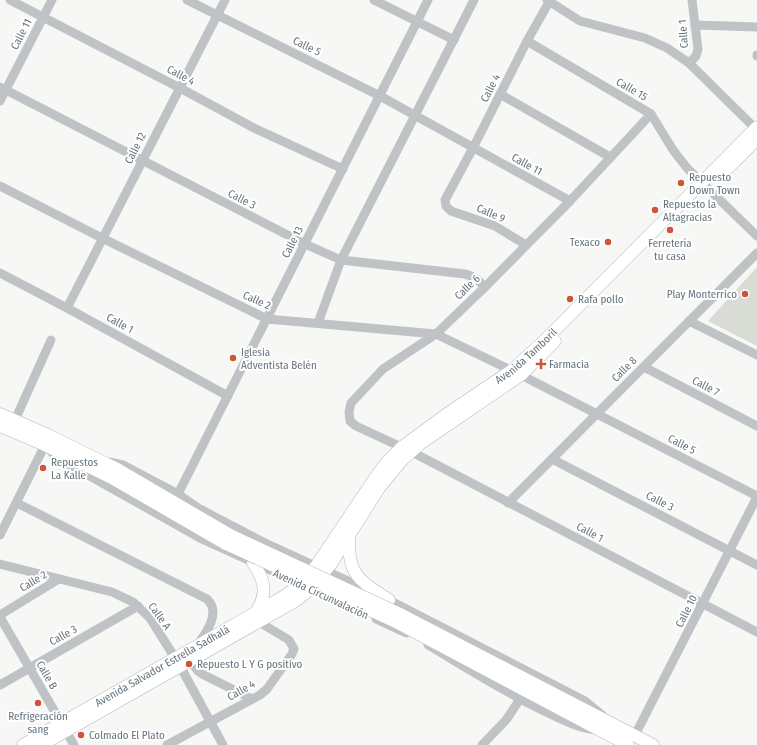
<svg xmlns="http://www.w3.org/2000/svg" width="757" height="745" font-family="'Fira Sans Condensed',sans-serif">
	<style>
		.park { fill: #d8dcd5 }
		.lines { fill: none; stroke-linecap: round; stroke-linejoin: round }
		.major-casing { stroke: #b3b7ba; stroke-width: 13 }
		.minor { stroke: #bfc3c6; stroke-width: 9 }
		.major { stroke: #fff; stroke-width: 12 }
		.major-bridge-casing { stroke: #b3b7ba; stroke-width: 13; stroke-linecap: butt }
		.major-bridge { stroke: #fff; stroke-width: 12 }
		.poi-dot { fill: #d0533c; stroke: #fff; stroke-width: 1.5 }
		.labels { text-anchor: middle; stroke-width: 4; stroke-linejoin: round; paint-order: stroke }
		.street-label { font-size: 11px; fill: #66747d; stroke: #fff }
		.poi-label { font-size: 11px; fill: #66747d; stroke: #fff; text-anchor: start }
	</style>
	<rect width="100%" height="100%" fill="#f7f7f5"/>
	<polygon class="park" points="757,267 757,346 708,321"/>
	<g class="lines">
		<defs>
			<g id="major">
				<polyline points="725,171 757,139"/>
				<polyline points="0,414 48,435 117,469 230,535"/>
				<polyline points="0,426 45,445 112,478 226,544"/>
				<path d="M349,537C348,576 359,580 389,600"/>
				<path d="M253,563C265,580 268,594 256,612"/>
				<polyline points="400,614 653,745"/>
				<polyline points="396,622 628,745"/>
				<path id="s1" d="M23,745L283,597L301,584L316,566L375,478L386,463L402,447L447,414L511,371L543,342L757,127"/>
				<polyline points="41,745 297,600 310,589 331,564 379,488 403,459 421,443 521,375 555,341"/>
			</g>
		</defs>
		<use href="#major" class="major-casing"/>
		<g class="minor">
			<polyline points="10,0 180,88 254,128 343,169"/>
			<polyline points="187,0 380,96 570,201"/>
			<polyline points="374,0 454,40"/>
			<polyline points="547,0 580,21 645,38 667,48 689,63 757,130"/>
			<polyline points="695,25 757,27"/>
			<polyline points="527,41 651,114 673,150 687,168 757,236"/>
			<polyline points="757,55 757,56"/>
			<polyline points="689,63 696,56 698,49 692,0"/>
			<path d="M0,87L305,244L341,260L465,274C474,276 479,281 485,287"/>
			<polyline points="500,94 610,157"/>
			<polyline points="0,101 52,0"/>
			<polyline points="651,114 570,201 485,287 436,334 383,369 351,403 349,412 350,421 356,426 412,452 757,632"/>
			<polyline points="0,186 102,238 267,319 436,334 521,375 757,496"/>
			<polyline points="526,245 495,226 451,211 446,206 445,200 473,148 527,41 549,2"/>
			<polyline points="0,273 67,308 228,396"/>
			<polyline points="67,308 225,0"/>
			<polyline points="689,321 757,355"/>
			<polyline points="318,323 341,260 474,0"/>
			<polyline points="644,367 757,426"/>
			<polyline points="15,420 51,340"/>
			<polyline points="552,459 757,565"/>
			<polyline points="109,462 123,465 178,494 198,508 263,542 370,591"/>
			<polyline points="178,494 428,0"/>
			<path d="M17,503L207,599C221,612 207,632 198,644"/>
			<polyline points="508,503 757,253"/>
			<polyline points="0,535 45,445 56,457 202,539 281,575"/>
			<polyline points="0,564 112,592 133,602 150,618 180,666 223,745"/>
			<polyline points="383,597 585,701 602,715"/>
			<polyline points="0,615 59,579"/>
			<polyline points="0,617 74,745"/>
			<polyline points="376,619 406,633"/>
			<path d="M428,645C465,667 503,691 542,710C559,718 576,728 596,730"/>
			<polyline points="190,660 198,671 202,674 252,699"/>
			<polyline points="0,685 138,606"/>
			<polyline points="635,735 757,497"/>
			<polyline points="167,745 260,695 267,689 292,654 294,649 289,640 259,622"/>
			<polyline points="482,745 506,720 520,699"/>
		</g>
		<use href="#major" class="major"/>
		<defs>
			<g id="major-bridge">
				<polyline points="230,535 400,614"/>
				<polyline points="226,544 396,622"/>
			</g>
		</defs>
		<use href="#major-bridge" class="major-bridge-casing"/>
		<use href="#major-bridge" class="major-bridge"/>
	</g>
	<g class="poi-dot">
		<circle cx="681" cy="183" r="4"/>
		<circle cx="655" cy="210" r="4"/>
		<circle cx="670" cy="230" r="4"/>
		<circle cx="608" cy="242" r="4"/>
		<circle cx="745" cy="294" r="4"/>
		<circle cx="570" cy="299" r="4"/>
		<circle cx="233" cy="358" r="4"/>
		<path d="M539 358h4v4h4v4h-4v4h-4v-4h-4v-4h4z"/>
		<circle cx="43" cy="468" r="4"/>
		<circle cx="189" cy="664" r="4"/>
		<circle cx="38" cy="703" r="4"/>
		<circle cx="81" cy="735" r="4"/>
	</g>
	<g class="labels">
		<g class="street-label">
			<text transform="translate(21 34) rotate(-63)" y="4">Calle 11</text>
			<text transform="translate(683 34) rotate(-94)" y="4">Calle 1</text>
			<text transform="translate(307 46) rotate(26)" y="4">Calle 5</text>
			<text transform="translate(181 75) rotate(28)" y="4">Calle 4</text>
			<text transform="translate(490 88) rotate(-63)" y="4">Calle 4</text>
			<text transform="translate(632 89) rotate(30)" y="4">Calle 15</text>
			<text transform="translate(135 148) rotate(-63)" y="4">Calle 12</text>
			<text transform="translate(527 164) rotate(29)" y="4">Calle 11</text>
			<text transform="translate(242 199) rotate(27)" y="4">Calle 3</text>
			<text transform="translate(491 213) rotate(23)" y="4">Calle 9</text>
			<text transform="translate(292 242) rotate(-63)" y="4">Calle 13</text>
			<text transform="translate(467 287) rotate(-44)" y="4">Calle 6</text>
			<text transform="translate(257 300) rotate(24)" y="4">Calle 2</text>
			<text transform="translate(120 323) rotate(29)" y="4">Calle 1</text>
			<text dy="4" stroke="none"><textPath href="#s1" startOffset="646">Avenida Tamboril</textPath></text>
			<text transform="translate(624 369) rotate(-45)" y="4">Calle 8</text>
			<text transform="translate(706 386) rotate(28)" y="4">Calle 7</text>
			<text transform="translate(682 444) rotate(27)" y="4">Calle 5</text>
			<text transform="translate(660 501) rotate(27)" y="4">Calle 3</text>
			<text transform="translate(590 532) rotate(28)" y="4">Calle 1</text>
			<text transform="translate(33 581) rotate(-31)" y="4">Calle 2</text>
			<text transform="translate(321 594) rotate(25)" y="4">Avenida Circunvalación</text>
			<text transform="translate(686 611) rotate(-63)" y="4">Calle 10</text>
			<text transform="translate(160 616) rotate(54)" y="4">Calle A</text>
			<text transform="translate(63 635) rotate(-29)" y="4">Calle 3</text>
			<text dy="4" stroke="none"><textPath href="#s1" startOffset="160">Avenida Salvador Estrella Sadhalá</textPath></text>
			<text transform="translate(47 675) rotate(60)" y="4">Calle B</text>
			<text transform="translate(241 690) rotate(-30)" y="4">Calle 4</text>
		</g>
		<g class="poi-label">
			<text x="689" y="181">Repuesto<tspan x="689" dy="13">Down Town</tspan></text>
			<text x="663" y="208">Repuesto la<tspan x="663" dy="13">Altagracias</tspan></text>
			<text x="600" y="246" text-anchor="end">Texaco</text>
			<text x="670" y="247" text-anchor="middle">Ferretería<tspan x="670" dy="13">tu casa</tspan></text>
			<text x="737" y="298" text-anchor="end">Play Monterrico</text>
			<text x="578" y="303">Rafa pollo</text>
			<text x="241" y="356">Iglesia<tspan x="241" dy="13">Adventista Belén</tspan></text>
			<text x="549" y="368">Farmacia</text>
			<text x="51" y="466">Repuestos<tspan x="51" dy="13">La Kalle</tspan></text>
			<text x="197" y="668">Repuesto L Y G positivo</text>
			<text x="38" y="720" text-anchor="middle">Refrigeración<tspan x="38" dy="13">sang</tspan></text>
			<text x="89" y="739">Colmado El Plato</text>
		</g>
	</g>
</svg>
